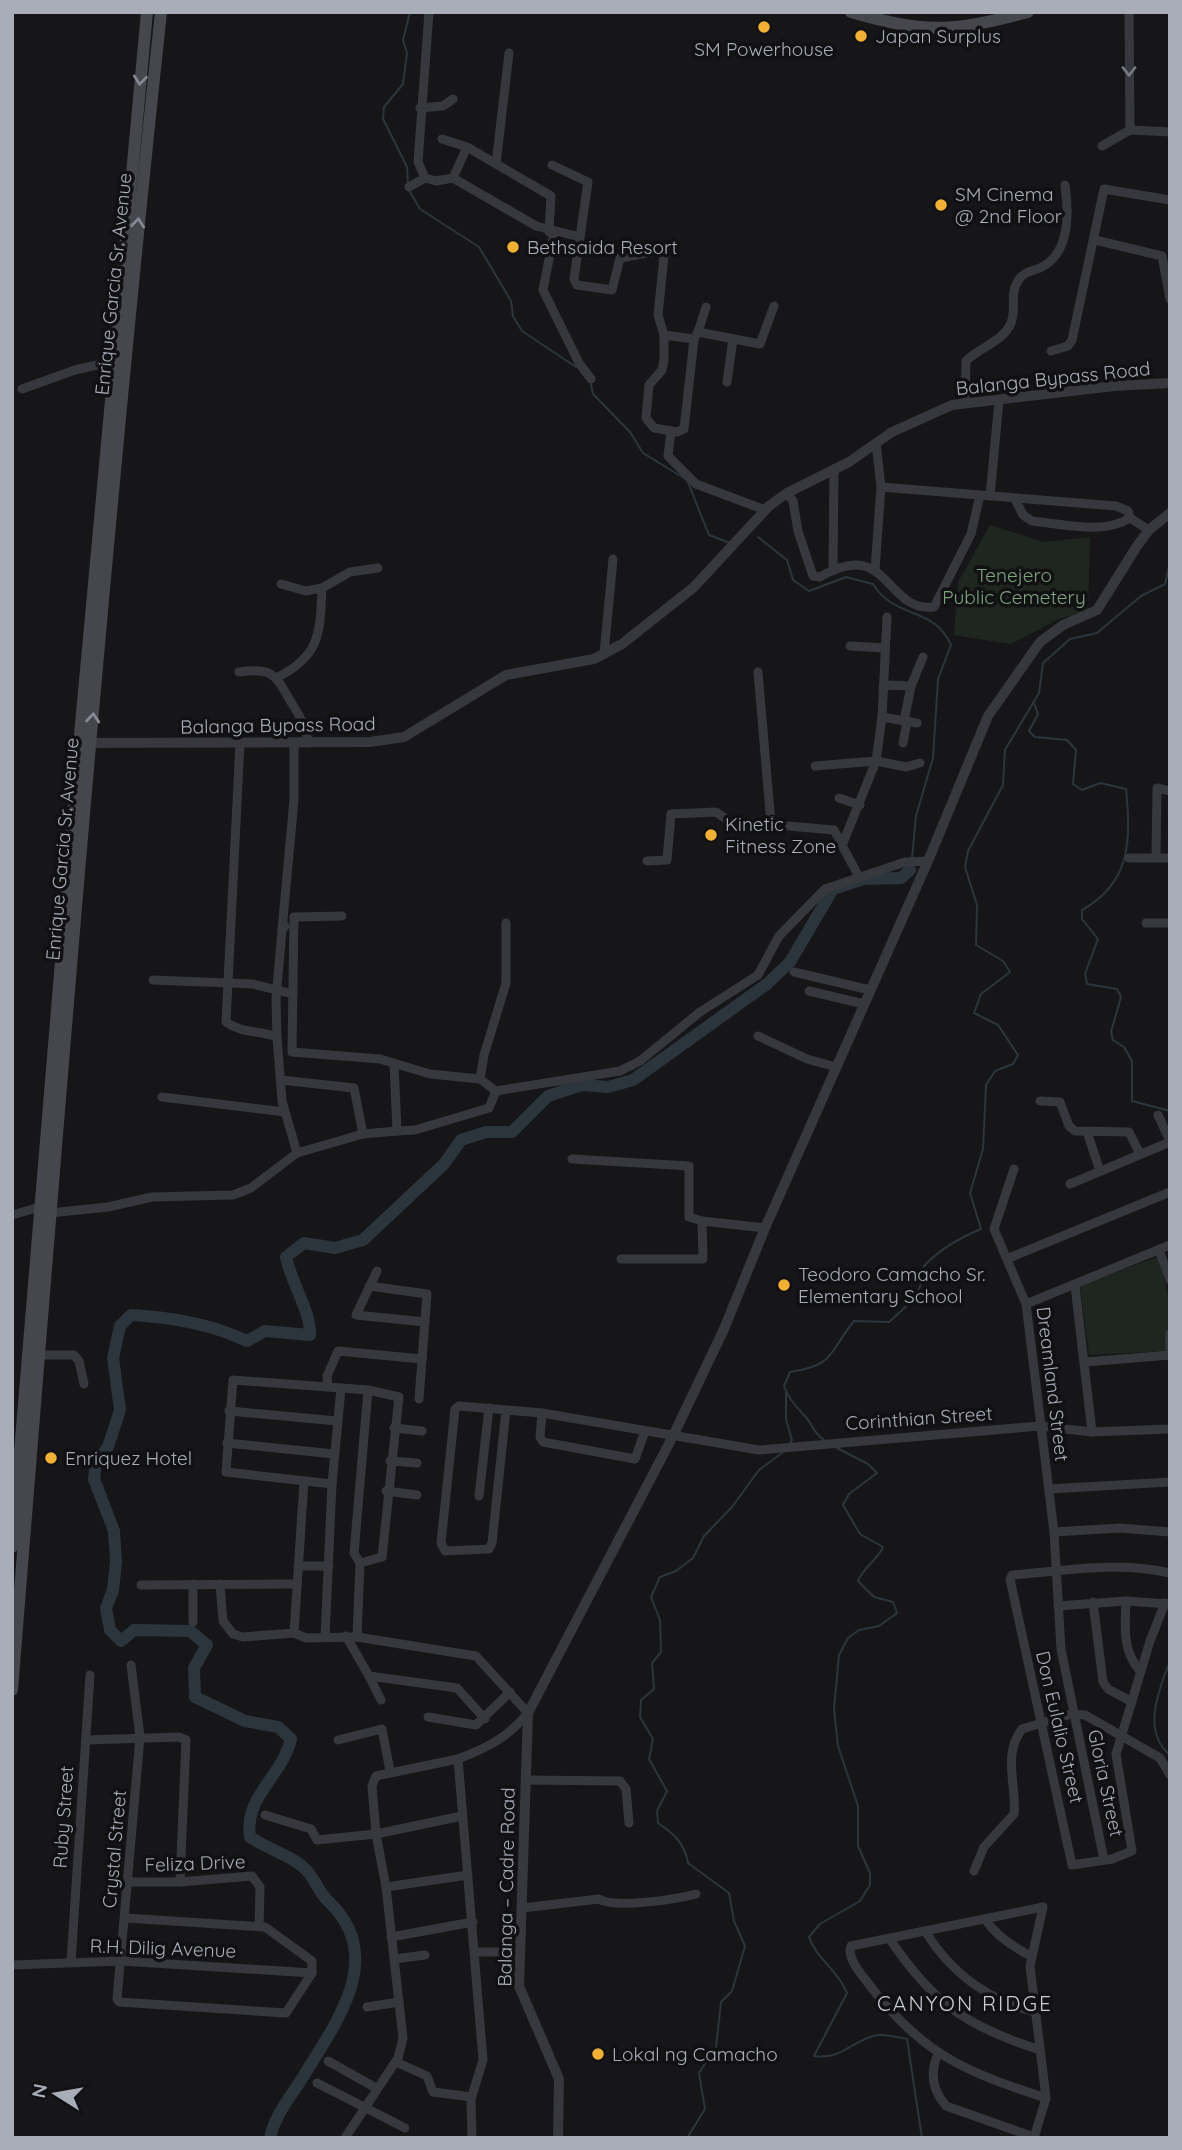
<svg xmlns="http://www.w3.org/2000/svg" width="1182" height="2150" font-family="Quicksand,sans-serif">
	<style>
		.green { fill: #1e261f }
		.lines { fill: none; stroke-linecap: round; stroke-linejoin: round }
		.stream { stroke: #2c353c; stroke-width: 2 }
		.river { stroke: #2c353c; stroke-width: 12 }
		.minor { stroke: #37383d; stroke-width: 9 }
		.tertiary { stroke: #37383d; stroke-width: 10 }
		.secondary { stroke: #45474d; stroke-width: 12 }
		.oneway { stroke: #757881 }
		.oneway2 { stroke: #858993 }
		.poi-dot { fill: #f2b134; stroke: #111113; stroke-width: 2.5 }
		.labels { text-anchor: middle; stroke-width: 7; stroke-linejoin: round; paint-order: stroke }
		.poi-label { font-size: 19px; fill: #a8adb8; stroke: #111113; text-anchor: start }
		.street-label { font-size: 19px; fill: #a8adb8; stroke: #111113 }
		.park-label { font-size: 19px; fill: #7fa381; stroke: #111113 }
		.neighbourhood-label { font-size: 21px; letter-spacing: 2px; fill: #c9ccd4; stroke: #111113 }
	</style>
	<rect width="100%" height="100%" fill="#161618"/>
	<g class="green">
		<polygon points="990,525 1044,542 1090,537 1088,610 1059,619 1011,644 954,635 958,582"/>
		<path d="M1157,1257C1170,1292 1172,1314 1165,1351L1089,1355L1080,1286Z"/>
	</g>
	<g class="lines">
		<g class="stream">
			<polyline points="408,184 407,167 383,119 384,107 403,84 407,53 403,40 410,12"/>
			<polyline points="409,190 420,209 479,247 511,301 513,316 522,331 576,367"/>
			<polyline points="591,384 593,394 630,432 643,453 687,480 709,535 730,543"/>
			<path d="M758,537L787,560L793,580L809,591L846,577L873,584C895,620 933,605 951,645L938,679L933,758L916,816L912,859"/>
			<path d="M1034,703L1038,714L1029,731L1035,737L1067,740L1076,750L1073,784L1082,790L1100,783L1126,789C1131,840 1131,883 1082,910V919L1098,939L1085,974L1087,984L1117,989L1121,997L1111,1032L1113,1040L1124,1047L1132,1061V1101L1170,1111"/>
			<polyline points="786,1393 786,1419 792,1440 789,1445"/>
			<path d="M824,1440C811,1431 813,1423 803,1414C794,1404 789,1399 784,1386L790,1372C836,1365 828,1353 854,1321L889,1322C908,1305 924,1293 924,1266C940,1249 959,1238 981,1229L970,1193L983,1149L986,1085L995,1071L1013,1064L1018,1055L998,1025L974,1013L981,994L1010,972L1003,961L976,945L977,905L965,867L968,851L1003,785L1005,750L1039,693L1043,663L1070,639L1097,633L1141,596L1165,584L1170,563"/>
			<path d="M835,1447L868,1464L877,1473L849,1494L843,1505L860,1534L883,1547C877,1561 864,1566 858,1581L874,1597L893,1602L897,1613L879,1626L859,1630L848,1638L839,1655L834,1709L838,1746L858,1806V1846L870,1873V1885L860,1901L820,1924L809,1937C815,1957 838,1970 847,1993L814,2056C840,2060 850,2043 873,2036C883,2033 896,2037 907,2039L922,2138"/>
			<path d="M1170,1661C1159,1690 1141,1731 1170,1755"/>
			<path d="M687,2138L705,2109L699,2073L716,2047L721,2002L732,1991L745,1946L734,1921L729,1893L688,1863C684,1842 674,1834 658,1823L657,1811L667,1791L649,1759L653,1739L640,1717L641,1700L654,1689L652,1663L661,1652L660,1620L651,1597L660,1577L676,1571L693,1558L704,1536L732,1507L759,1470L786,1450"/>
		</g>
		<path class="river" d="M270,2138C275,2113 294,2093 306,2072C340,2017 386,1954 327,1900C317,1890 314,1875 302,1866C286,1853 267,1849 250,1837C244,1796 282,1777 291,1739L278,1727L245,1721L195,1697L194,1668L207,1645L190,1631L134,1630L121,1641L110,1630L106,1608L113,1590L116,1562L114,1531L94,1479L96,1462L108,1447L120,1410L113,1358L120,1326L131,1315C171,1317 211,1324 247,1341L265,1331L310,1335C312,1315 291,1282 286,1257L304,1243L335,1248L363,1240L444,1164L461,1140L486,1132H512L548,1096L582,1085L608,1087L633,1080L767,984L790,962L833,889L864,879L901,878L910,870"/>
		<g class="minor">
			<polyline points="429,12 418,162 425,178 436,181 453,178"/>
			<polyline points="1129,12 1130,130"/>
			<polyline points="420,108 443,106 453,99"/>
			<polyline points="1130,130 1170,132"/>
			<polyline points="442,139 467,147 551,196 549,232"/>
			<polyline points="1102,146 1130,130"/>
			<polyline points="496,164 509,53"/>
			<polyline points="552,165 588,182 580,237"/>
			<polyline points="453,178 536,226 580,237 574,279 577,285 612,290 620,258 657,251 664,256 658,315 664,335 664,360 662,370 649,385 646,418 654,428 677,432 684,429 694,339 698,332 760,344 774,306"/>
			<polyline points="453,178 467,147"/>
			<polyline points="409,187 425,178"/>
			<polyline points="554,233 543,290 579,363 591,379"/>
			<polyline points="1095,240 1162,256 1170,299"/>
			<polyline points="698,332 706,307"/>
			<polyline points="664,335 694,339"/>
			<polyline points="1051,351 1068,346 1072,340 1104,189 1170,200"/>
			<polyline points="727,382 733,339"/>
			<polyline points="22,389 75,370 114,361"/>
			<path d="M965,402L966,361C980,347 1004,341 1011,323C1017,307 1009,295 1018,281C1024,271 1031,272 1040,268C1070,254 1069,213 1065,185"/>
			<polyline points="671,431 668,456 696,484 765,510"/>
			<path d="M787,493L793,501L798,531L813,576L820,577C889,536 885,613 934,607L971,534L980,495L881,487"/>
			<polyline points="980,495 1116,506 1128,511 1130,518 1149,530"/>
			<polyline points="990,496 999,401"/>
			<path d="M1015,499L1023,515L1032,521C1063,524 1103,535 1130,518"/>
			<polyline points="833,569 834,469"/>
			<polyline points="875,570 881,487 876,443"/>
			<polyline points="322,588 350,572 378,568"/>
			<polyline points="850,646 885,648"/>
			<polyline points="604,654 613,559"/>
			<path d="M239,672C274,667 275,675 291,702C300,717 306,725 308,743"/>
			<polyline points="758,672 771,824"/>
			<path d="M278,677C321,655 320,632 322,588L306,591L281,584"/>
			<polyline points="911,686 923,657"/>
			<polyline points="883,688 889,685 911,686 904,721"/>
			<polyline points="882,717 917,723"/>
			<path d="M240,743L226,1022C242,1034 259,1030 277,1037L282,1101L297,1153"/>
			<polyline points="903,743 907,722"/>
			<polyline points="815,766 876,761 906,767 920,763"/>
			<polyline points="839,798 860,805"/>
			<polyline points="843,843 876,761 882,717 887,617"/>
			<polyline points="1129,858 1170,858"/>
			<polyline points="1156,858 1157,788 1170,791"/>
			<polyline points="647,861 667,860 671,814 716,812 729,821 834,830 859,877"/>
			<polyline points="342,916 294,917 292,1052 380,1059 430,1074 480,1079 496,1091 620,1071 640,1061 700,1012 758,975 779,936 825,889 905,862 928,861"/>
			<polyline points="1146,923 1170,923"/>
			<polyline points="282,930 294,800 294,743"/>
			<polyline points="794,972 870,990"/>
			<polyline points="153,980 253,984 293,994"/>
			<polyline points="809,991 864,1004"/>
			<polyline points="758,1036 807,1059 836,1067"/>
			<polyline points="277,1037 276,999 282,930 285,926"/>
			<polyline points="480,1079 484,1055 506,983 506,923"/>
			<polyline points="281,1080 354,1088 363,1134"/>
			<polyline points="162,1097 285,1112"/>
			<polyline points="1040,1101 1060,1102 1069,1126 1075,1131 1129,1132 1140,1154"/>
			<polyline points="1158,1115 1170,1141"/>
			<polyline points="397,1131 415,1130 489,1108 496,1091"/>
			<polyline points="1087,1132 1100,1171"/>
			<polyline points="572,1159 689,1166 689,1217 702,1221"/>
			<polyline points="1014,1169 994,1229 1026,1304 1054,1532 1061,1649 1104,1860"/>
			<polyline points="1070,1184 1170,1142"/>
			<polyline points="50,1213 108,1207 152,1197 233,1195 251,1188 297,1153 363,1134 397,1131 394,1063"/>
			<polyline points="12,1215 40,1207"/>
			<polyline points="1159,1250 1170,1280"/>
			<polyline points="1009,1258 1170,1192"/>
			<polyline points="621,1259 703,1259 702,1221 765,1228"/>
			<polyline points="377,1271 356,1315 425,1322"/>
			<polyline points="369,1286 427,1294 419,1399"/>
			<polyline points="1075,1286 1092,1432"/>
			<polyline points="1026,1304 1170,1245"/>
			<polyline points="39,1355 74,1355 79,1361 84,1384"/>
			<polyline points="1085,1362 1170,1355 1170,1334"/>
			<polyline points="328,1387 327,1376 338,1351 422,1359"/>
			<polyline points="506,1410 492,1543 489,1549 445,1551 441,1543 455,1409 459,1406 542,1413 759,1450 1040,1426 1092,1432 1170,1429"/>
			<polyline points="229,1411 337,1421"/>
			<polyline points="542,1413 540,1437 543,1442 635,1459 645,1431"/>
			<polyline points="394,1428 422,1431"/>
			<polyline points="227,1443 334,1454"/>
			<polyline points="390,1461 417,1463"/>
			<polyline points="332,1484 226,1472 233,1380 368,1390 399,1397 382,1557 360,1563"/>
			<polyline points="1049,1489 1170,1482"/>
			<polyline points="386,1491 417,1495"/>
			<polyline points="479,1496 489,1408"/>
			<polyline points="1054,1532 1120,1528 1170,1532"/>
			<polyline points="298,1566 329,1566"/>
			<polyline points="193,1584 193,1622"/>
			<path d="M220,1584L223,1621L233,1634L243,1637L294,1633L306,1638L357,1637L476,1656L528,1713C507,1738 487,1748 458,1759L483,2060L471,2099L472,2138"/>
			<polyline points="141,1585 297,1584"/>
			<path d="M1126,1601C1125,1627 1122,1650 1140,1671"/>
			<polyline points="1093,1602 1103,1682 1108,1689 1132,1702"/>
			<path d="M1165,1603L1150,1641L1116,1754L1132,1851L1112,1859L1072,1865L1010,1579L1012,1575C1064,1571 1119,1561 1170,1573"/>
			<polyline points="1058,1606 1126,1601 1168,1604"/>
			<polyline points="294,1633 304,1481"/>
			<polyline points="346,1636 369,1676 457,1688 485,1719"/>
			<polyline points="325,1637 332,1484 341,1388"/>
			<polyline points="357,1637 360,1563 354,1553 368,1390"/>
			<polyline points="369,1676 381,1700"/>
			<polyline points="428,1717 476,1725 510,1692"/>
			<polyline points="86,1740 179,1737 186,1740 180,1882"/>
			<polyline points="338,1740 382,1729 390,1771"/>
			<polyline points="526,1780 620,1781 626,1789 629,1823"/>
			<polyline points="265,1815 311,1829 317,1840 376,1834 372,1786 376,1776 458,1759"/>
			<path d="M974,1871L984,1847L1014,1814C1017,1786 1002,1755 1022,1729L1071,1714L1085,1715L1160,1758L1170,1775"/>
			<polyline points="128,1882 180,1882 252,1876 260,1887 259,1927"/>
			<polyline points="386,1887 468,1875"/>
			<path d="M522,1908L599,1899C613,1909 678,1899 696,1894"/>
			<polyline points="126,1918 265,1927 312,1961 312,1973 286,2013 119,2002 117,1999 140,1737 131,1665"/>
			<path d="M985,1919C996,1936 1013,1947 1031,1956"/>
			<path d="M925,1931C950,1972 988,2000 1035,2012"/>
			<polyline points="391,1937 473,1922"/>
			<path d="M889,1938C933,2003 965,2026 1040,2050"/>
			<polyline points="475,1952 520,1952"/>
			<polyline points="394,1959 425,1955"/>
			<polyline points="71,1962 90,1675"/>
			<polyline points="12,1965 121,1961 312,1973"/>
			<polyline points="367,2007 399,2002"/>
			<path d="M938,2054C929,2074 933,2091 946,2106L1034,2137"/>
			<polyline points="328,2061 376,2088"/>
			<polyline points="396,2062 427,2076 433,2092 472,2097"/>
			<polyline points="317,2083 405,2128"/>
			<polyline points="345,2138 398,2058 403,2038 386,1887 376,1834 462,1816"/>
			<path d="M1034,2138L1046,2098L1030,1966L1043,1907L851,1946C846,1957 861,1974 868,1983C920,2053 965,2072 1046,2098"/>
		</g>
		<g class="tertiary">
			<polyline points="82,743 370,742 404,737 506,675 594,659 622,644 694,587 769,506 787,493 849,462 892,432 952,405 1114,386 1170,383"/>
			<polyline points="558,2138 559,2079 519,1986 528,1713 673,1436 724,1329 765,1228 928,861 988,716 1040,642 1063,625 1097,610 1137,546 1149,530 1170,513"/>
		</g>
		<g class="secondary">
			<path d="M851,12C927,34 952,32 1028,12"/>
			<polyline points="12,1547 80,735 147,12"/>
			<path d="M12,1690C57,1130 101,570 161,12"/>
		</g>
	</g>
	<defs><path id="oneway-chevron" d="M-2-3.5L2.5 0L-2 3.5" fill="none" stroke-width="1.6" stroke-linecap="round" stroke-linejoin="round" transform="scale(1.75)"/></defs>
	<use class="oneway" href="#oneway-chevron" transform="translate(1129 71) rotate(90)"/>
	<g class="oneway2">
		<use href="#oneway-chevron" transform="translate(140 80) rotate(96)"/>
		<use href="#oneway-chevron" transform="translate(138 223) rotate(-84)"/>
		<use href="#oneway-chevron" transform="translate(93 718) rotate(-85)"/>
	</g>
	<g class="poi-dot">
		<circle cx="764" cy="27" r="7"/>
		<circle cx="861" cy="36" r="7"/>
		<circle cx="941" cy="205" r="7"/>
		<circle cx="513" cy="247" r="7"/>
		<circle cx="711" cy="835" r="7"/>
		<circle cx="784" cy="1285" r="7"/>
		<circle cx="51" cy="1458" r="7"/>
		<circle cx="598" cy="2054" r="7"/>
	</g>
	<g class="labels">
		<g class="poi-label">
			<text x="875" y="43">Japan Surplus</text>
			<text x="764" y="56" text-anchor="middle">SM Powerhouse</text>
			<text x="955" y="201">SM Cinema<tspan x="955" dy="22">@ 2nd Floor</tspan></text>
			<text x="527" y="254">Bethsaida Resort</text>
			<text x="725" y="831">Kinetic<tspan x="725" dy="22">Fitness Zone</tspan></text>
			<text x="798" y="1281">Teodoro Camacho Sr.<tspan x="798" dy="22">Elementary School</tspan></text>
			<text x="65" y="1465">Enriquez Hotel</text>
			<text x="612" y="2061">Lokal ng Camacho</text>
		</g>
		<g class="street-label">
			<text transform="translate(113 284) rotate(-84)" y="7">Enrique Garcia Sr. Avenue</text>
			<text transform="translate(1053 378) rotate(-6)" y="7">Balanga Bypass Road</text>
			<text transform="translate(278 725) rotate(-1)" y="7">Balanga Bypass Road</text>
			<text transform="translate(62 849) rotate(-85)" y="7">Enrique Garcia Sr. Avenue</text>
			<text transform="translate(1053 1384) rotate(83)" y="7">Dreamland Street</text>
			<text transform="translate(919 1418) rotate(-4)" y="7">Corinthian Street</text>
			<text transform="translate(1060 1727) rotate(77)" y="7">Don Eulalio Street</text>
			<text transform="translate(1106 1783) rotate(78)" y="7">Gloria Street</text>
			<text transform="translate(63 1817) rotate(-86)" y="7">Ruby Street</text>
			<text transform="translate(114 1849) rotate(-85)" y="7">Crystal Street</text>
			<text transform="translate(195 1863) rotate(-2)" y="7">Feliza Drive</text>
			<text transform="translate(506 1887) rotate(-89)" y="7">Balanga – Cadre Road</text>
			<text transform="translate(163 1948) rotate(2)" y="7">R.H. Dilig Avenue</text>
		</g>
		<g class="park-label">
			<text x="1014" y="582">Tenejero<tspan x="1014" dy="22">Public Cemetery</tspan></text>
		</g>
		<g class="neighbourhood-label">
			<text x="965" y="2011">CANYON RIDGE</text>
		</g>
	</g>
	<rect width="1182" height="2150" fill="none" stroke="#a8adb8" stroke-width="28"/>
	<g transform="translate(56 2094) rotate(281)" stroke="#111113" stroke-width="5" paint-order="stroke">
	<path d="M0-5L12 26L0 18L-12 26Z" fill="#a8adb8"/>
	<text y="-10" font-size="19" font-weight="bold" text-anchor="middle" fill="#a8adb8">N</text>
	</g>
</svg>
